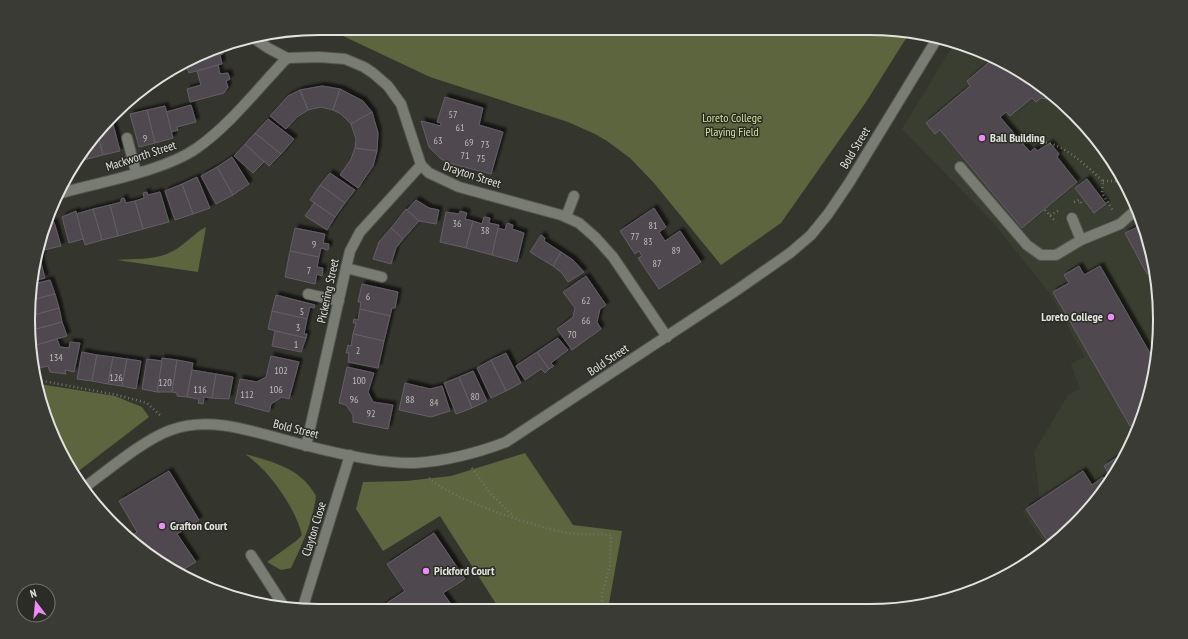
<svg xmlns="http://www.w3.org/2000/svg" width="1188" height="639" font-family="'PT Sans Narrow',sans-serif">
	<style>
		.built { fill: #3a3e30 }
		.green { fill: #5c653d }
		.building { fill: #4f4950; stroke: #645e65; filter: url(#shadow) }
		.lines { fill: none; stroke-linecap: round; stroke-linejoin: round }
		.lane-casing { stroke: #53554e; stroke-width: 12 }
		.street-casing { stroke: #53554e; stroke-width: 12 }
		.secondary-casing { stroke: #53554e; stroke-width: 12 }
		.path { stroke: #73746d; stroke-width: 2.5; stroke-dasharray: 1 3; stroke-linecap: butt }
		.lane { stroke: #797c73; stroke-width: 10 }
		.street { stroke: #797c73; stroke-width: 10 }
		.secondary { stroke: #797c73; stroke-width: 10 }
		.poi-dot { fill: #ed8cf9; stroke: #2a2c25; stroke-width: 1.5 }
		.labels { text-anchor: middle; stroke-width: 3; stroke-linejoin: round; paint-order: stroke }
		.number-label { font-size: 10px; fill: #bdbcba }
		.park-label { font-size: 12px; fill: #d1e399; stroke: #2a2c25 }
		.poi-label { font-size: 12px; font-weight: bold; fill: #e2e3de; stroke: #2a2c25; text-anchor: start }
		.street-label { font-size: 12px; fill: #e2e3de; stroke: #2a2c25 }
		.rim { fill: none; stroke: #e2e3de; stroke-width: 2 }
	</style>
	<defs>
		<filter id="shadow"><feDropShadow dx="3.5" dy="-3.5" stdDeviation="1" flood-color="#0009"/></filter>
	</defs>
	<rect width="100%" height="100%" fill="#34362e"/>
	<polygon class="built" points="955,42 998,58 1046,88 1088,127 1121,174 1145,226 1158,282 1159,339 1150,395 1130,449 1088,512 1048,549 1023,511 1040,499 1034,452 1068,395 1080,389 1071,364 1085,357 1051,295 992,221 902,129"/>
	<g class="green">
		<polygon points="335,28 887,29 910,32 866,102 781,223 721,265 654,183 630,158 607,141 595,134 568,122 430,77 343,36"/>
		<path d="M206,227L198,272L117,260C137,258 155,261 173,251C185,245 194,233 206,227Z"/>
		<polygon points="39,384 115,396 142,407 149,417 76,473 50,431"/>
		<polygon points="525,453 573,525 622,531 608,609 500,610 440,516 383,551 356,509 363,482 406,481 451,476"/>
		<path d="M245,454C273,462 301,468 316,496C313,521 302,545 291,568L281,570L267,562L296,541L302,535C295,507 269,470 245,454Z"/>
	</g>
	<g class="building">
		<polygon points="221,47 223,54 220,55 222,64 189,73 186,65"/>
		<polygon points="995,57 1046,88 1059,101 1041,98 1036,102 1032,98 1010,116 1006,112 1000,117 1030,152 1035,148 1037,151 1050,143 1059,154 1057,157 1077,182 1022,228 940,130 935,134 926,123 970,86 967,81"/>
		<polygon points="218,65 220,74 228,73 230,79 226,81 228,87 224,93 190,102 187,89 201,85 197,71"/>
		<polygon points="322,86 340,89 333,110 321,107 308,110 300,90"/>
		<polygon points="340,89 363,101 372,112 351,124 341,114 333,110"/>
		<polygon points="300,90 308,110 297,117 286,129 270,116 288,96"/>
		<polygon points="445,97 483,108 479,125 503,132 491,174 449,163 441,159 429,147 421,121 441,126 441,123 437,122"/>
		<polygon points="191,105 196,122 177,127 178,130 171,132 166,112"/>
		<polygon points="165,106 173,138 155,143 147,110"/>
		<polygon points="147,110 155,143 139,147 130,114"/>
		<polygon points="372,112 378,133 377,151 355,148 356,139 351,124"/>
		<polygon points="268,119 294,139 281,154 255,133"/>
		<polygon points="113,124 120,151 103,155 98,136 107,126"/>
		<polygon points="255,133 281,154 269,166 245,144"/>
		<polygon points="98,136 103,155 88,159 85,149"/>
		<polygon points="245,144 264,162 253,173 234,156"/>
		<polygon points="355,148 377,151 373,166 358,188 340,175 351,159"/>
		<polygon points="85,149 88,159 75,162 77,158"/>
		<polygon points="232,157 249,184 233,195 217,167"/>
		<polygon points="217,167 233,195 216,204 201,176"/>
		<polygon points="330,173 355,190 345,203 320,185"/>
		<polygon points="197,177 210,208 193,214 182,184"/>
		<polygon points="1087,179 1106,204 1094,213 1075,188"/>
		<polygon points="182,184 193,214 175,220 165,191"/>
		<polygon points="320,185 345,203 335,217 310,200"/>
		<polygon points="147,192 148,195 160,192 169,222 143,229 135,201 144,198 143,193"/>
		<polygon points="124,198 126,203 135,201 143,229 118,236 110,205 121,202 121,199"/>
		<polygon points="416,200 429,208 439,210 436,224 419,221 407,210"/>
		<polygon points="314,203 335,217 327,230 305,216"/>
		<polygon points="110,205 118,236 102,240 93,209"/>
		<polygon points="654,208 666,227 659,232 665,241 680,231 701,262 659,289 638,258 642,256 639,251 635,254 620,231"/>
		<polygon points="93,209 102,240 85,245 76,214"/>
		<polygon points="406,209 419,221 403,239 391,228"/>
		<polygon points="76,211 83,239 69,243 62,217"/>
		<polygon points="460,211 467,213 465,219 473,221 466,248 440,242 446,212 459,214"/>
		<polygon points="484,217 490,218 489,223 499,225 492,255 466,248 473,221 482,224"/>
		<polygon points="54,222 61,246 44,250 40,259 45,278 34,281 38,244 47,224"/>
		<polygon points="507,223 513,225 512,229 524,233 517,262 492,255 498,228 505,230"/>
		<polygon points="1144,224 1155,270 1147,274 1125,233"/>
		<polygon points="295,228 325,234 323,243 329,244 328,250 321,248 319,257 290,251"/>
		<polygon points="391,228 403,239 396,248 391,264 373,259 379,242"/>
		<polygon points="541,235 545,238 544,241 561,252 553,266 530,252"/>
		<polygon points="290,251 319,257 317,267 323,268 322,276 317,274 315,284 285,277"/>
		<polygon points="561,252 573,260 584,272 568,282 562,273 553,266"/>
		<polygon points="1079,266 1084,275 1100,266 1155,362 1150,395 1141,419 1130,426 1053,292 1069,283 1064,275"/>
		<polygon points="586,276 606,305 600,309 597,322 601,329 572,350 557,329 573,317 575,308 563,292"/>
		<polygon points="50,280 55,294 32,300 34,284"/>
		<polygon points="362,284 398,292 395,308 392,308 390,316 360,309 361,302 358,302"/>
		<polygon points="55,294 59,308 31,316 32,300"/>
		<polygon points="276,295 315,305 314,308 310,307 307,319 272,311"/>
		<polygon points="59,308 62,322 29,331 31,316"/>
		<polygon points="360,309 390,316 384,341 353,334 356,323 353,323 354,319 358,320"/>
		<polygon points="272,311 307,319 304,334 307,334 306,338 268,329"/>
		<polygon points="62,322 67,336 33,346 29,331"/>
		<polygon points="275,331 306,338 301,352 272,346"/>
		<polygon points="353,334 384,341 378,368 348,362 349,353 346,353 348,345 351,346"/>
		<polygon points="558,338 568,350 551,363 554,366 549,369 537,352"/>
		<polygon points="57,339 60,347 69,348 70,342 80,343 74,372 65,370 66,374 50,372 48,366 39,368 33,346"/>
		<polygon points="82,352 97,355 92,381 77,379"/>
		<polygon points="537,352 549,369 545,373 541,369 525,380 516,366"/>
		<polygon points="506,353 521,383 506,391 491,360"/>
		<polygon points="97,355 113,357 108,384 92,381"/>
		<polygon points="271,356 299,362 289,399 282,397 271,404 269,412 235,403 240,379 257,382 266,377"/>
		<polygon points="113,357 127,359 122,386 108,384"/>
		<polygon points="162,358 177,360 172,392 157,392"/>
		<polygon points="127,359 141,361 136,389 122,386"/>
		<polygon points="147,359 162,361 157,392 142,389"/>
		<polygon points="177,360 193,363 187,397 177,396 177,393 172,392"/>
		<polygon points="491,360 506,391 491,398 477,368"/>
		<polygon points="347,367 374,373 368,392 373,402 393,405 388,429 353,422 353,415 346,405 339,403"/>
		<polygon points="192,370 216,374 212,398 204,397 203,404 198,403 199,399 187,397"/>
		<polygon points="473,371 487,401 472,408 459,377"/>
		<polygon points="216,374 233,377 229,399 212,398"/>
		<polygon points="459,377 472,408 456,414 444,383"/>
		<polygon points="405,383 430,389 442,386 450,411 431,417 399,410"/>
		<polygon points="1116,458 1120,464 1111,477 1104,466"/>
		<polygon points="169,471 199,520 177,534 196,562 177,573 142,551 128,538 137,532 119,501"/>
		<polygon points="1083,471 1092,485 1103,477 1107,483 1088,512 1051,546 1026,509"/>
		<polygon points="434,533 465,579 443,593 455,610 383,610 381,607 405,591 387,564"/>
	</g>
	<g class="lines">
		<defs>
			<g id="lane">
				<polyline points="127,138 136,172"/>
				<polyline points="960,167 1027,245 1041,255 1056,255 1081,240 1120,224 1137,209"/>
				<polyline points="566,217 574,196"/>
				<polyline points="1072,218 1081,240"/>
				<polyline points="346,268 382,277"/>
				<polyline points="308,294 339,301"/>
			</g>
			<g id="street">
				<polyline points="255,39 268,48 287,58 319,57 345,59 364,67 373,73 388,86 401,104 421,165 429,173 459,187 561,215 579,223 596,238 613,257 667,337"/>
				<path d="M61,193C101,182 164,171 197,148C231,124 258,88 287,58"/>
				<polyline points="306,446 346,268 350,251 360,232 421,165"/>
				<polyline points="251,555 285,608"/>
				<polyline points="302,610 350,455"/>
			</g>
			<path id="secondary" d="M85,487C108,470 145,439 171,430C214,414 262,435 304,445C335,453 383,464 415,463C446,461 477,453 506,442L737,290L790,253L811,235L828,214L849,183L938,37"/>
		</defs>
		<use href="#lane" class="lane-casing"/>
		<use href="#street" class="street-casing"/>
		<use href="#secondary" class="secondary-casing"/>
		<g class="path">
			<path d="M1022,143C1057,135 1078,159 1103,181L1102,193L1113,211"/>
			<polyline points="1103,181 1115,181 1126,186"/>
			<polyline points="1074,202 1079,200 1082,205"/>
			<polyline points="1045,210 1056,222"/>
			<polyline points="1050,215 1058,211"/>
			<polyline points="38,380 117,395 147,403 162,417"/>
			<polyline points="472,468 490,493 513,516"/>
			<path d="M429,478C450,499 531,525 562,532C578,535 595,534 611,535L610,566L602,594V609"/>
		</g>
		<use href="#lane" class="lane"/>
		<use href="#street" class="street"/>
		<use href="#secondary" class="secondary"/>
	</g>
	<g class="poi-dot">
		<circle cx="982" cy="138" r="4"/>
		<circle cx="1111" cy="317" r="4"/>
		<circle cx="162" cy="526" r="4"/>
		<circle cx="426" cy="571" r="4"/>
	</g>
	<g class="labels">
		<g class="number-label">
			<text x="453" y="118">57</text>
			<text x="460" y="131">61</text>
			<text x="145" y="142">9</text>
			<text x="438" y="144">63</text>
			<text x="469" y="146">69</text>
			<text x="485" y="148">73</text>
			<text x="465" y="159">71</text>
			<text x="481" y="162">75</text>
			<text x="457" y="227">36</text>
			<text x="653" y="229">81</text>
			<text x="485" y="234">38</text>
			<text x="635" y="240">77</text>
			<text x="648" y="245">83</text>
			<text x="314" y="248">9</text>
			<text x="676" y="254">89</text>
			<text x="657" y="267">87</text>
			<text x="309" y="274">7</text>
			<text x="368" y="300">6</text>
			<text x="586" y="304">62</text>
			<text x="302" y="315">5</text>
			<text x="586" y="324">66</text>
			<text x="298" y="331">3</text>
			<text x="572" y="338">70</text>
			<text x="296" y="348">1</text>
			<text x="358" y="354">2</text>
			<text x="56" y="361">134</text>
			<text x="281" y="374">102</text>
			<text x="116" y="381">126</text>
			<text x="359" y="384">100</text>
			<text x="165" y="386">120</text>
			<text x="200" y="393">116</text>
			<text x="276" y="393">106</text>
			<text x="247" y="398">112</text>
			<text x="475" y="400">80</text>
			<text x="354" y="403">96</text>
			<text x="410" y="403">88</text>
			<text x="434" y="406">84</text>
			<text x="371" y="417">92</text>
		</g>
		<g class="park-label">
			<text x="732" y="122">Loreto College<tspan x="732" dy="14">Playing Field</tspan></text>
		</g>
		<g class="poi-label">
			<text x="990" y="142">Ball Building</text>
			<text x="1103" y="321" text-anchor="end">Loreto College</text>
			<text x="170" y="530">Grafton Court</text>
			<text x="434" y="575">Pickford Court</text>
		</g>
		<g class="street-label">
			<text transform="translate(855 148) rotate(-59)" y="4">Bold Street</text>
			<text transform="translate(141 156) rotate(-18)" y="4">Mackworth Street</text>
			<text transform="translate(472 175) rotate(18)" y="4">Drayton Street</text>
			<text transform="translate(328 291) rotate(-78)" y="4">Pickering Street</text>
			<text transform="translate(608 360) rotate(-34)" y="4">Bold Street</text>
			<text transform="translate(296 429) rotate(14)" y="4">Bold Street</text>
			<text transform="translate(314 529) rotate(-73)" y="4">Clayton Close</text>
		</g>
	</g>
	<path d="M0 0H1188V639H0ZM319 35H869A284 284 0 0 1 1153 319V320A284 284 0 0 1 869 604H319A284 284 0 0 1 35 320V319A284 284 0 0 1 319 35Z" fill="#393b34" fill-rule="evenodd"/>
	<path class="rim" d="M319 35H869A284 284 0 0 1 1153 319V320A284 284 0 0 1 869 604H319A284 284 0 0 1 35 320V319A284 284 0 0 1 319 35Z"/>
	<g transform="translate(36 603) rotate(344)"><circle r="19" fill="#2a2c25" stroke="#74756f"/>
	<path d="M0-3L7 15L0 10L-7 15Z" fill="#ed8cf9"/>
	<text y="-6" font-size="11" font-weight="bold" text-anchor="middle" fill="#e2e3de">N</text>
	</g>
</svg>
